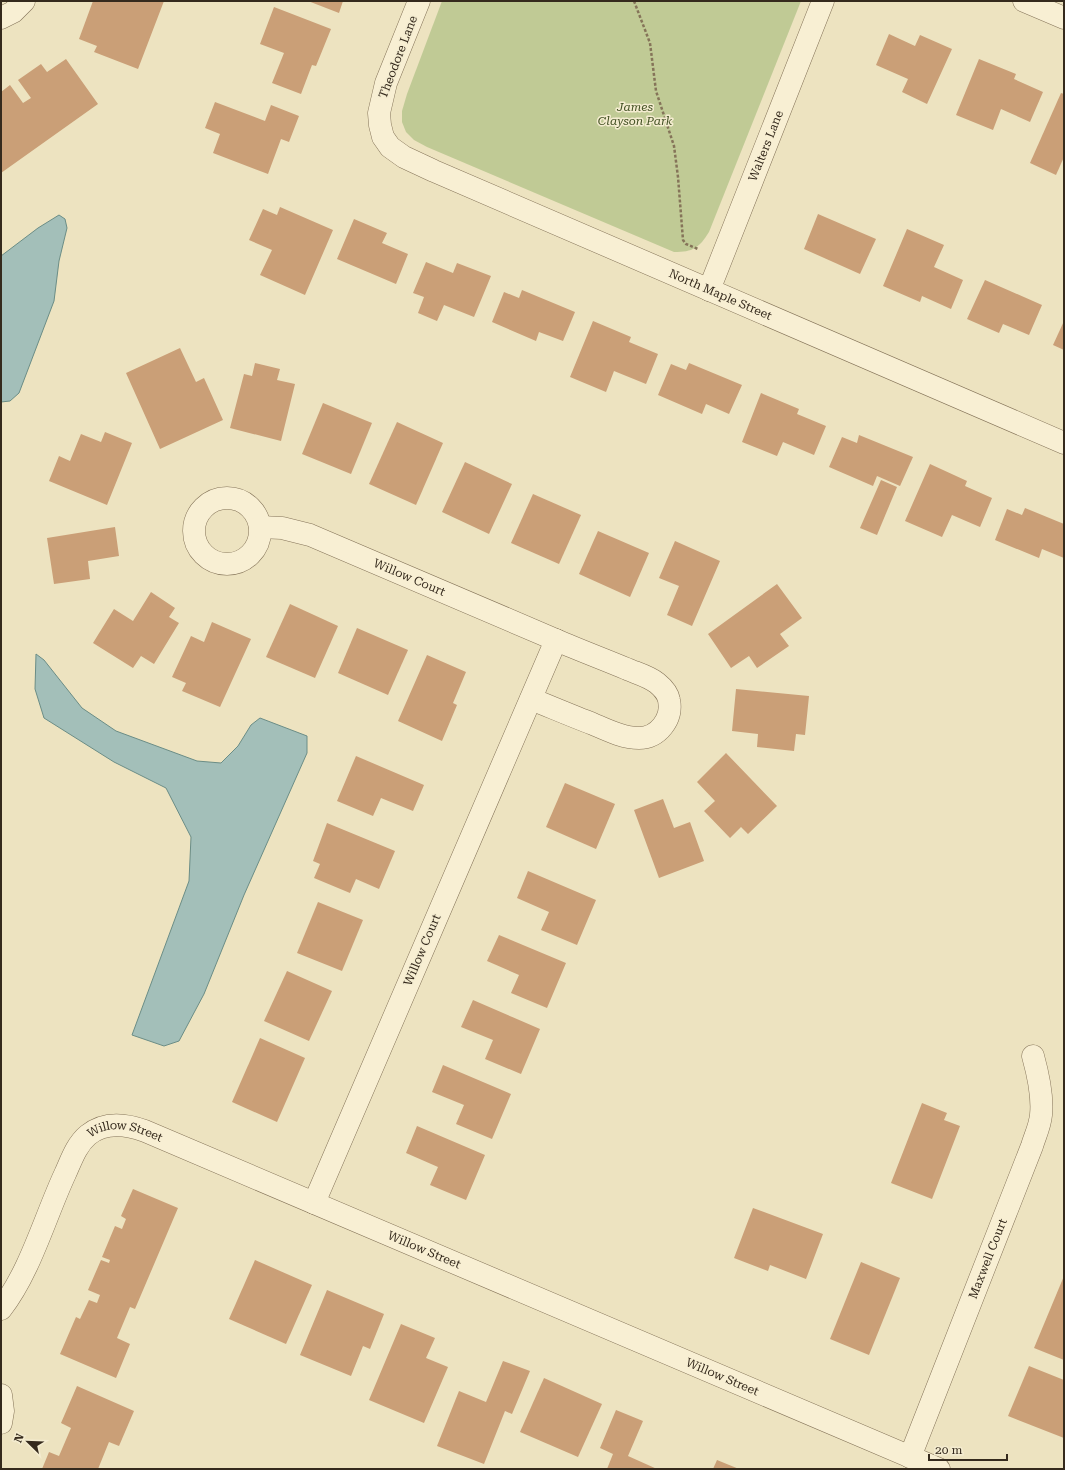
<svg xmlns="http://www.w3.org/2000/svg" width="1065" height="1470" font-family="'Roboto Serif',serif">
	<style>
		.green { fill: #c0ca95 }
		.water { fill: #a3bfb9; stroke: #6b8d86 }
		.building { fill: #ca9f77 }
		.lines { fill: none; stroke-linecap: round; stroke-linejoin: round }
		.minor-casing { stroke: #857459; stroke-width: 23 }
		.path { stroke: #857459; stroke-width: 2.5; stroke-dasharray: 3 2; stroke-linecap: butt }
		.minor { stroke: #f8efd3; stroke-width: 22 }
		.labels { text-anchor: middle; stroke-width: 3; stroke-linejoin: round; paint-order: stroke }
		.street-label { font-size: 12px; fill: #352a1d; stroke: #f4ecd0 }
		.park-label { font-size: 12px; font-style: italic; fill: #435124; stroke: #f4ecd0 }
	</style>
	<rect width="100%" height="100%" fill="#ede3c0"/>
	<path class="green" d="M442,1H801L709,232C699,248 693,252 674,252L427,147L414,140L406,132L402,122V111L407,94Z"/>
	<g class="water">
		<polygon points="59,215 65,219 67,228 59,261 54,301 19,393 10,401 1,402 1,256 38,228"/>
		<polygon points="36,654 44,660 82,708 116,731 197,761 221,763 238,746 251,725 260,718 307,736 307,753 244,895 204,994 179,1041 164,1046 132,1035 189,881 191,837 166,788 114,762 44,718 35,689"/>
	</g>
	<g class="building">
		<polygon points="93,1 164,1 138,69 94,52 97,46 79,39"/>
		<polygon points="308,1 343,1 339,13"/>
		<polygon points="274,7 331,29 316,66 312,65 301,94 272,83 284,53 260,44"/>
		<polygon points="889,34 915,46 920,35 952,49 927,104 902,92 908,79 876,65"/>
		<polygon points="66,59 98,104 1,173 1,92 10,85 23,103 31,98 18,80 41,64 47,72"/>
		<polygon points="979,59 1016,74 1014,79 1043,92 1030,122 1001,109 993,130 956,115"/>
		<polygon points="1061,93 1064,94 1064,157 1056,175 1030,163"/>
		<polygon points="215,102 265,121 271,105 299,116 289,142 281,139 268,174 213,153 220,134 205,128"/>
		<polygon points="280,207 333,230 305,295 260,275 272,250 249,240 263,209 277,215"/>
		<polygon points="818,214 876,239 860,274 804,249"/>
		<polygon points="354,219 387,233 382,243 408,254 396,284 337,259"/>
		<polygon points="907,229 944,245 934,267 963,280 951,309 922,296 920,302 883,286"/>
		<polygon points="426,262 453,273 457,263 491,276 474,317 444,305 437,321 418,313 424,297 413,293"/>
		<polygon points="985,280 1042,305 1029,335 1003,324 999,333 967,319"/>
		<polygon points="522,290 575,312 563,341 539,332 536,341 492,322 504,292 519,298"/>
		<polygon points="593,321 631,337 629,342 658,354 646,384 614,371 606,392 570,377"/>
		<polygon points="1064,321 1064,350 1053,345"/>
		<polygon points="180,348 196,382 204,378 223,420 160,449 126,373"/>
		<polygon points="255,363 280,369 277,380 295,384 281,441 230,428 244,374 252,376"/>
		<polygon points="689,363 742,385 729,414 706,404 702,414 658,395 671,364 686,370"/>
		<polygon points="761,393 799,409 797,414 826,426 814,455 783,442 777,456 742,442"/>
		<polygon points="323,403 372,423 351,474 302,454"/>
		<polygon points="397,422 443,443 416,505 369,484"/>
		<polygon points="105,432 132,443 107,505 49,481 59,456 70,461 81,434 101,442"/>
		<polygon points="859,435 913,457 900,486 877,476 873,486 829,467 842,437 857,443"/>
		<polygon points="465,462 512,484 489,534 442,512"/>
		<polygon points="930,464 967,481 965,486 992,498 980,527 952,515 942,537 905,521"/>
		<polygon points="881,480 897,487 877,535 860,528"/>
		<polygon points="533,494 581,515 559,564 511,543"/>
		<polygon points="1025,508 1064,524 1064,558 1042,549 1039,558 995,540 1007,509 1022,515"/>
		<polygon points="115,527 119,556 88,561 90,579 54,584 47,538"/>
		<polygon points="598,531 649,553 630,597 579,574"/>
		<polygon points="675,541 720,561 692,626 667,615 679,586 659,578"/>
		<polygon points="777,584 802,618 780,634 789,646 757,668 749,656 731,668 708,634"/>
		<polygon points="151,592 175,608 169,617 179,623 154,664 141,656 133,668 93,643 114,609 133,621"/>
		<polygon points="290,604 338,626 315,678 266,657"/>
		<polygon points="212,622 251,639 220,707 182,691 186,683 172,677 191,636 204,642"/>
		<polygon points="357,628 408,650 388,695 338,673"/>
		<polygon points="427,655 466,672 453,703 457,705 442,741 398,721"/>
		<polygon points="736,689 809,696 805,735 796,734 794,751 757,747 758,734 732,731"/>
		<polygon points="726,753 777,806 748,834 741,827 730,838 704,811 715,801 697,782"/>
		<polygon points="356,756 424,785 413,811 381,798 373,816 337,801"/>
		<polygon points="565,783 615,804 596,849 546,827"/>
		<polygon points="663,799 674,828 690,822 704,861 659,878 634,810"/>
		<polygon points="327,823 395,851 379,889 356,879 350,893 314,878 320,864 313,861"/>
		<polygon points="528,871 596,900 577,945 541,930 549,912 517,898"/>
		<polygon points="318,902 363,920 342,971 297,953"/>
		<polygon points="499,935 566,963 547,1008 511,993 519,975 487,961"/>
		<polygon points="287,971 332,991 309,1041 264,1021"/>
		<polygon points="473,1000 540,1029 521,1074 485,1059 493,1040 461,1027"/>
		<polygon points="260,1038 305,1058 277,1122 232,1102"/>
		<polygon points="443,1065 511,1094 492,1139 456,1124 464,1105 432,1092"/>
		<polygon points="922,1103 947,1113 944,1120 960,1126 932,1199 891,1183"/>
		<polygon points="417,1126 485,1155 466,1200 430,1185 438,1167 406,1153"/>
		<polygon points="133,1189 178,1208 135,1309 130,1307 117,1338 130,1344 116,1378 60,1354 76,1317 80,1319 89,1300 97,1303 100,1295 88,1290 101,1260 109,1263 110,1260 102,1257 115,1226 122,1229 126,1219 121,1216"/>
		<polygon points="753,1208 823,1234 806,1279 770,1265 768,1271 734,1258"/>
		<polygon points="255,1260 312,1285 286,1344 229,1319"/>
		<polygon points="861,1262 900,1278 869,1355 830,1339"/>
		<polygon points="1064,1276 1064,1360 1034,1348"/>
		<polygon points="327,1290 384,1314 370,1349 363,1346 351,1376 300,1355"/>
		<polygon points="401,1324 435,1338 426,1358 448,1367 424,1423 369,1400"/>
		<polygon points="503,1361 530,1371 512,1414 505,1411 484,1464 437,1446 459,1391 486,1402"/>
		<polygon points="1029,1366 1064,1380 1064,1438 1008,1416"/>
		<polygon points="544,1378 602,1404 578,1457 520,1432"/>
		<polygon points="77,1386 134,1411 119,1446 109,1442 98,1469 42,1469 49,1452 59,1456 71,1428 61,1423"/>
		<polygon points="616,1410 643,1421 628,1456 657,1469 607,1469 613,1454 600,1448"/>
		<polygon points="717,1460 739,1469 713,1469"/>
	</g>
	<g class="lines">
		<defs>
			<g id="minor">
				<path id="s1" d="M419,1L386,83L379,113L380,125L383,137L390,147L404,157L434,171L1064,443"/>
				<polyline points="1024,1 1064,18"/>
				<polyline points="1,18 13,12 24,1"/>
				<path id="s2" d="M709,290L823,1"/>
				<circle cx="227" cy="531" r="33"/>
				<path id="s3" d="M260,527L282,528L310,535L556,640L314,1203"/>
				<path d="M531,699C551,707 572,716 593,724C607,730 623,738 639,738C658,738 673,719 669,700C668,694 662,687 657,683C648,676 636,673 627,669C603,659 579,650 556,640"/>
				<path id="s4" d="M1,1309C30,1272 45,1217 65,1174C71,1161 76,1145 88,1135C105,1121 126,1124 145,1131L939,1469"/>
				<polyline points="1,1395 3,1411 1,1423"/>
				<path id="s5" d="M910,1457L1032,1146C1035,1136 1040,1126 1041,1115C1043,1096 1038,1074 1033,1056"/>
			</g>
		</defs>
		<use href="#minor" class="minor-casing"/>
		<polyline class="path" points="634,1 650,43 656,91 674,146 678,177 683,240 686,244 698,249"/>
		<use href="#minor" class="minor"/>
	</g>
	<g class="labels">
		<g class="street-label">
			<text transform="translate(398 57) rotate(-69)" y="4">Theodore Lane</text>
			<text dy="4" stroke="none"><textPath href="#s2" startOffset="155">Walters Lane</textPath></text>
			<text dy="4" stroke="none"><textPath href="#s1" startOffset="518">North Maple Street</textPath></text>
			<text dy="4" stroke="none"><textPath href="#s3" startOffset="159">Willow Court</textPath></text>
			<text transform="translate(422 950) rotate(-67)" y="4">Willow Court</text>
			<text dy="4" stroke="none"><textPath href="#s4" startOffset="235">Willow Street</textPath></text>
			<text dy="4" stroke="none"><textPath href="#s4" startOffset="559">Willow Street</textPath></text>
			<text dy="4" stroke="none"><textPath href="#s5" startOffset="213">Maxwell Court</textPath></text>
			<text dy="4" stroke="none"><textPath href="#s4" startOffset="883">Willow Street</textPath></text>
		</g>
		<g class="park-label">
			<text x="635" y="111">James<tspan x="635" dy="14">Clayson Park</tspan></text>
		</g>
	</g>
	<rect width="1065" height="1470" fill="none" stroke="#352a1d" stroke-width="4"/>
	<g transform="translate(28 1442) rotate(293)" stroke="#f4ecd0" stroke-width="3" paint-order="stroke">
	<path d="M0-3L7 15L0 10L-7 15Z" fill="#352a1d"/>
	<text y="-6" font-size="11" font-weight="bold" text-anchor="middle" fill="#352a1d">N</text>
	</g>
	<path d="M929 1454v6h78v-6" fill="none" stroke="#352a1d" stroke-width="2"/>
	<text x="935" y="1454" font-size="12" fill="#352a1d" stroke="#f4ecd0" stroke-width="3" paint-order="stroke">20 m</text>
</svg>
